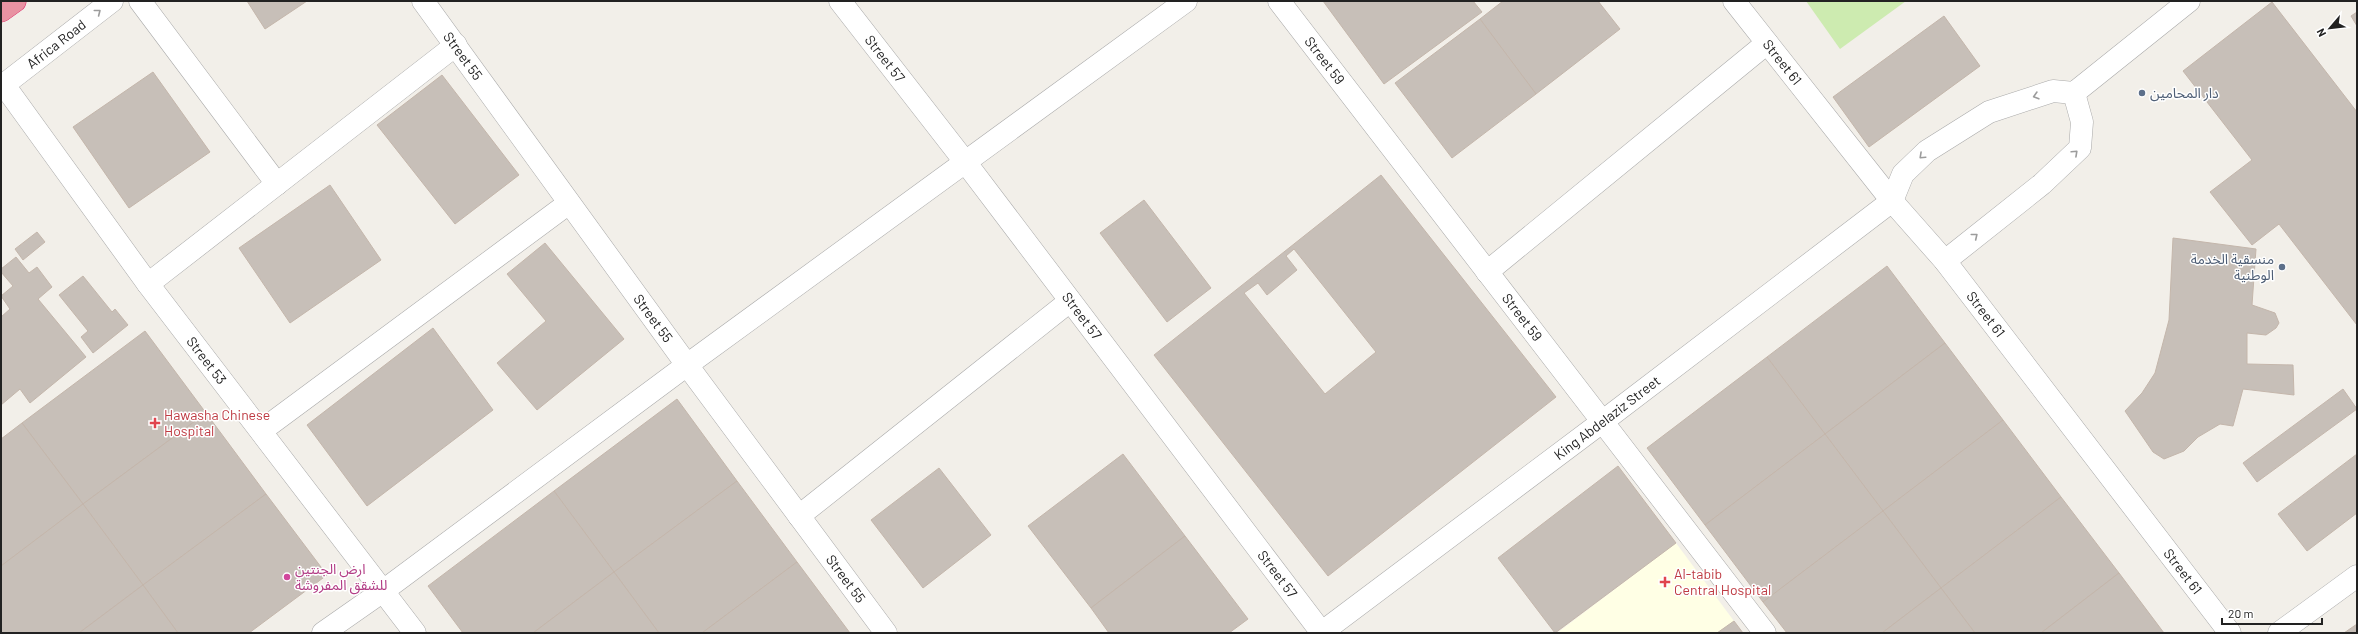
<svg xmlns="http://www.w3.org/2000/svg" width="2358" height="634" font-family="Barlow,'Noto Sans Arabic',sans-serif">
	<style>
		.education { fill: #ffffe5 }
		.grass { fill: #cdebb0 }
		.building { fill: #c7bfb8; stroke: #c4b6ab; fill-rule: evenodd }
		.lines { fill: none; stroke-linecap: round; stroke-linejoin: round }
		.minor-casing { stroke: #a9a9a9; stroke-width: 23 }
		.highway-casing { stroke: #dc2a67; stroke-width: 23 }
		.minor { stroke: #fff; stroke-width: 22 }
		.highway { stroke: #e892a2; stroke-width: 22 }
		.oneway { stroke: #9c9c9c }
		.service-dot { fill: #5c6f8a; stroke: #fff; stroke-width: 1.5 }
		.health-dot { fill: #e0444e; stroke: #fff; stroke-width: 1.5 }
		.hotel-dot { fill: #d1479c; stroke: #fff; stroke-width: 1.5 }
		.labels { text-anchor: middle; stroke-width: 3; stroke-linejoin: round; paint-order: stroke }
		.street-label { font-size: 14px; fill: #222; stroke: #fff }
		.service-label { font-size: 14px; fill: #4e5e75; stroke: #fff; text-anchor: start }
		.health-label { font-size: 14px; fill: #be3a42; stroke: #fff; text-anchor: start }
		.hotel-label { font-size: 14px; fill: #b23c85; stroke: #fff; text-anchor: start }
	</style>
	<rect width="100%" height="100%" fill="#f2efe9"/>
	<polygon class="education" points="1676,543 1734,621 1717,633 1557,633"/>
	<polygon class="grass" points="1806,1 1906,1 1840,49"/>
	<g class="building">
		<polygon points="247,1 307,1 265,29"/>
		<polygon points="1323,1 1473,1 1482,12 1384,84"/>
		<polygon points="1503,1 1598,1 1620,29 1536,94 1480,19"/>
		<polygon points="2272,2 2357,112 2357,325 2279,224 2252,245 2210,192 2252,160 2183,71"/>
		<polygon points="2357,12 2357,26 2351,16"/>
		<polygon points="1944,16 1980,66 1869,147 1833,97"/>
		<polygon points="1480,19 1536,94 1452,158 1395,83"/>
		<polygon points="153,72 210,152 129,208 73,127"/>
		<polygon points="442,75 519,175 455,224 377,125"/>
		<path d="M1381,175L1556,397L1328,576L1154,355ZM1294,249L1376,352L1325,394L1244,293L1258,283L1267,295L1297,270L1286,256Z"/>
		<polygon points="330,185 381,260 290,323 239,248"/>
		<polygon points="1144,200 1211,288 1167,322 1100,233"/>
		<polygon points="37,232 45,242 23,260 15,249"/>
		<polygon points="2173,238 2256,249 2252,305 2275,313 2279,323 2276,328 2266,335 2247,333 2247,364 2293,365 2294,395 2243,389 2233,426 2220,424 2198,437 2184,451 2164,459 2153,452 2125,411 2142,393 2155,373 2169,320"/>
		<polygon points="545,243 624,339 537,410 497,363 546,321 507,274"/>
		<polygon points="16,257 29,273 37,267 52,287 38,299 86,357 30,403 20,389 1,405 1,317 10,309 1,296 13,286 1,272 1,269"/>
		<polygon points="1887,266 1945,343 1825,434 1767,357"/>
		<polygon points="83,276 112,312 115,309 128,325 93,353 81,337 88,331 59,295"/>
		<polygon points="433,328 493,410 367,506 307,425"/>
		<polygon points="145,331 206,413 83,504 22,423"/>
		<polygon points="1945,343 2003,420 1883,511 1825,434"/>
		<polygon points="1767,357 1825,434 1705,525 1647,448"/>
		<polygon points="2343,389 2357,409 2257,482 2243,463"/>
		<polygon points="677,399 737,481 614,572 554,491"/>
		<polygon points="206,413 266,494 143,585 83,504"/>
		<polygon points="2003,420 2061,497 1941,588 1883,511"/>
		<polygon points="22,423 83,504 1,566 1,439"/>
		<polygon points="1825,434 1883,511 1763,602 1705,525"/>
		<polygon points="1123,454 1185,536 1091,608 1028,526"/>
		<polygon points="2357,454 2357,513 2307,551 2278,514"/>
		<polygon points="1618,466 1676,543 1555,633 1498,558"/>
		<polygon points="939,468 991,535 923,588 871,520"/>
		<polygon points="737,481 797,562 702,633 659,633 614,572"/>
		<polygon points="554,491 614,572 533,633 463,633 428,586"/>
		<polygon points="266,494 327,575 249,633 178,633 143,585"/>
		<polygon points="2061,497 2119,573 2041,633 1975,633 1941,588"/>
		<polygon points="83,504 143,585 79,633 1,633 1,566"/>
		<polygon points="1883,511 1941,588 1882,633 1787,633 1763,602"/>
		<polygon points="1185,536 1248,619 1229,633 1109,633 1091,608"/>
		<polygon points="797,562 850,633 702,633"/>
		<polygon points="614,572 659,633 533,633"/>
		<polygon points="2119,573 2164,633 2041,633"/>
		<polygon points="143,585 178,633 79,633"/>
		<polygon points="1941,588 1975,633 1882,633"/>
		<polygon points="1734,621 1743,633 1717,633"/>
		<polygon points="2357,624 2357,633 2344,633"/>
	</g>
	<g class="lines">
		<defs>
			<g id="minor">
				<polyline points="140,1 277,184"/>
				<path id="s1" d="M423,1L687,365L886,633"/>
				<path id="s2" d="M840,1L966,163L1322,633"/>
				<path id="s3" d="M1279,1L1765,633"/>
				<path id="s4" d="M1734,1L1892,201L1945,261L2230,633"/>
				<path id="s5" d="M4,85L148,284L415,633"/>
				<path id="s6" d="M1,87L112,1"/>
				<polyline points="1945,261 2042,184 2080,148 2082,122 2074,93"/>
				<polyline points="1487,272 1767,43"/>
				<polyline points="148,284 456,45"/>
				<polyline points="261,431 569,203"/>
				<polyline points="799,516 1070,301"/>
				<polyline points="323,633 383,591 687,365 1186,1"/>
				<path id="s7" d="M1321,633L1602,422L1892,201L1903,174L1927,151L1989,112L2053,91L2074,93L2189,1"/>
				<polyline points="2279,633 2357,576"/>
			</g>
			<polyline id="highway" points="1,11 15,1"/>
		</defs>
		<use href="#minor" class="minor-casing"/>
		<use href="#highway" class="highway-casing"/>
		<use href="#minor" class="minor"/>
		<use href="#highway" class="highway"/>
	</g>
	<defs><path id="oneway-chevron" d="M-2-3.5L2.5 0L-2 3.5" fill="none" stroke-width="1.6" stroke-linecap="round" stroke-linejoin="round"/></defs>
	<g class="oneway">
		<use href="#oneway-chevron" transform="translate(98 12) rotate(-38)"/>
		<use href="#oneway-chevron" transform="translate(2036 96) rotate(164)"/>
		<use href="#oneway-chevron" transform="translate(2075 153) rotate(-43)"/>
		<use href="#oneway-chevron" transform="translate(1922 156) rotate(137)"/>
		<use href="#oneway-chevron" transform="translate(1975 236) rotate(-39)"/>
	</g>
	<g class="service-dot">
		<circle cx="2142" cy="93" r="4"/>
		<circle cx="2282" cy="267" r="4"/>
	</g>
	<g class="health-dot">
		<path d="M153 417h4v4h4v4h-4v4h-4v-4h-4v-4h4z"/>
		<path d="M1663 576h4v4h4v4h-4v4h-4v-4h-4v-4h4z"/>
	</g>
	<circle class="hotel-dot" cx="287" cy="577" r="4"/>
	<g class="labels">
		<g class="street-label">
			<text dy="5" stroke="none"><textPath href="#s6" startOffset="70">Africa Road</textPath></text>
			<text dy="5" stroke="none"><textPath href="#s1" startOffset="68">Street 55</textPath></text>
			<text dy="5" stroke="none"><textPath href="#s2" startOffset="73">Street 57</textPath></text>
			<text dy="5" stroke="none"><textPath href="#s3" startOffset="75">Street 59</textPath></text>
			<text dy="5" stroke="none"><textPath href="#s4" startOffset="78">Street 61</textPath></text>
			<text dy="5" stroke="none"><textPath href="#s4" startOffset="402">Street 61</textPath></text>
			<text dy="5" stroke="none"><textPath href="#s2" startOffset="397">Street 57</textPath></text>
			<text dy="5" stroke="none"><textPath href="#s3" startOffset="399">Street 59</textPath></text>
			<text dy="5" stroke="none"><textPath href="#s1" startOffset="392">Street 55</textPath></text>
			<text dy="5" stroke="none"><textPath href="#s5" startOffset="342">Street 53</textPath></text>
			<text dy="5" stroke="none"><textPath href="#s7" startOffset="358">King Abdelaziz Street</textPath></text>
			<text dy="5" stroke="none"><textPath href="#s4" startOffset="726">Street 61</textPath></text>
			<text dy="5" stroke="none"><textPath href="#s2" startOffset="721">Street 57</textPath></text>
			<text dy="5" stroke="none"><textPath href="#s1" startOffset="716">Street 55</textPath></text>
		</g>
		<g class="service-label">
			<text x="2150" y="98">دار المحامين</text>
			<text x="2274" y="264" text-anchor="end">منسقية الخدمة<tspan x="2274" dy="16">الوطنية</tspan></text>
		</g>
		<g class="health-label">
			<text x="164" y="420">Hawasha Chinese<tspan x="164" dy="16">Hospital</tspan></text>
			<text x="1674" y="579">Al-tabib<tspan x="1674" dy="16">Central Hospital</tspan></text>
		</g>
		<g class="hotel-label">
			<text x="295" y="574">ارض الجنتين<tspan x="295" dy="16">للشقق المفروشة</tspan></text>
		</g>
	</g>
	<rect width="2358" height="634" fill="none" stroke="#222222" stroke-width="4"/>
	<g transform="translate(2330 28) rotate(242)" stroke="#ffffff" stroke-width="3" paint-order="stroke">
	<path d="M0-3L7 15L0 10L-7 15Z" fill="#222222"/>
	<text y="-6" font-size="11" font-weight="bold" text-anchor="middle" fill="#222222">N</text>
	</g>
	<path d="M2222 618v6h100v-6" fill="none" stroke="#222222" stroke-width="2"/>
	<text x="2228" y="618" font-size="12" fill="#222222" stroke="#ffffff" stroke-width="3" paint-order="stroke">20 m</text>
</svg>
